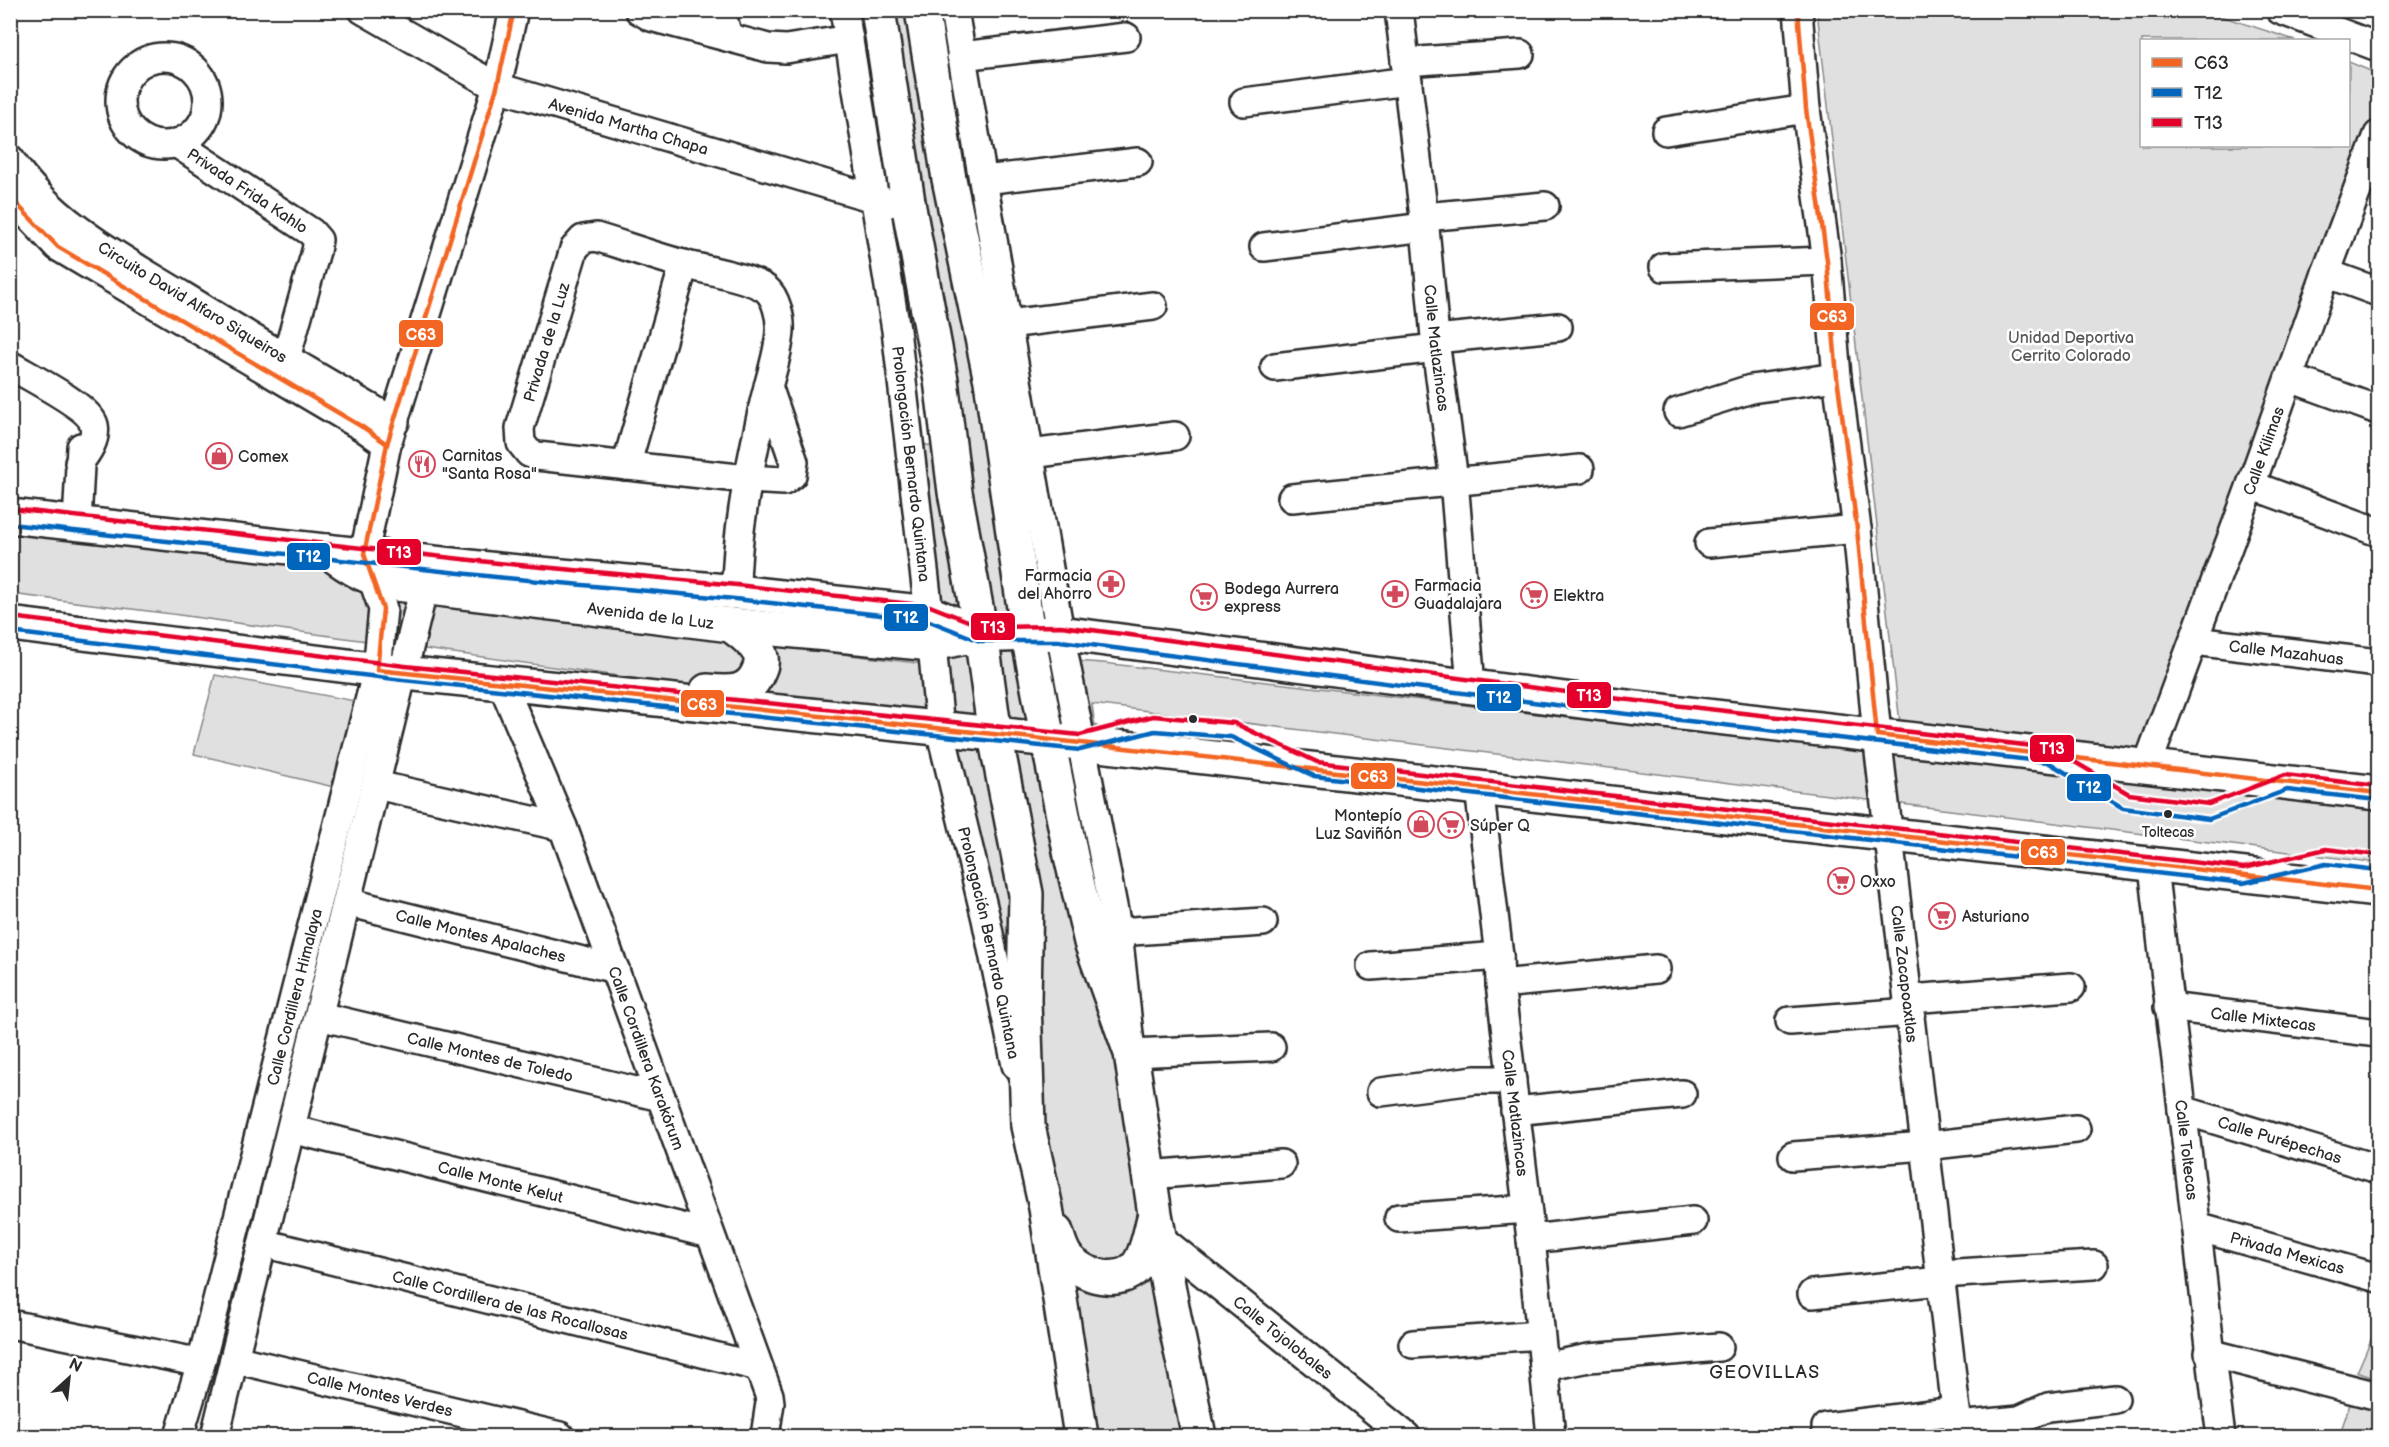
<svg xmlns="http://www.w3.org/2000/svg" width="2389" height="1447" font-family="'Balsamiq Sans',sans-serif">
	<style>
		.green { fill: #e0e0e0; stroke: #868686; stroke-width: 1.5 }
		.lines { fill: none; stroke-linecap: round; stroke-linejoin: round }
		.minor-casing { stroke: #2b2b2b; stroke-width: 32 }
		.major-casing { stroke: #2b2b2b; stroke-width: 38 }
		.minor { stroke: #fff; stroke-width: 27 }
		.major { stroke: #fff; stroke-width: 33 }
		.bus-1-casing { stroke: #fff; stroke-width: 9 }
		.bus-2-casing { stroke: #fff; stroke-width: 9 }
		.bus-3-casing { stroke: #fff; stroke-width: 9 }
		.bus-1 { stroke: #f26522; stroke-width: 4.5 }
		.bus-2 { stroke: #0065bd; stroke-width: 4.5 }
		.bus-3 { stroke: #e4002b; stroke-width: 4.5 }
		.bus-dot { fill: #2b2b2b; stroke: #fff; stroke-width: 2 }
		.labels { text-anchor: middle; stroke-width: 5; stroke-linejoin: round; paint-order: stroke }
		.bus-label { font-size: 14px; fill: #2b2b2b; stroke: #fff }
		.street-label { font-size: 16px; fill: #2b2b2b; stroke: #fff }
		.park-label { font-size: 16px; fill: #585858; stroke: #fff }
		.poi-label { font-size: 16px; fill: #2b2b2b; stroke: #fff; text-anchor: start }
		.neighbourhood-label { font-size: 18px; letter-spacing: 1.5px; fill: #2b2b2b; stroke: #fff }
		.line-badge { stroke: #fff; stroke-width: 2 }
		.badge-label { font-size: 16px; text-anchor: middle; font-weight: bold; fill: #fff }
	</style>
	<rect width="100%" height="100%" fill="#fff"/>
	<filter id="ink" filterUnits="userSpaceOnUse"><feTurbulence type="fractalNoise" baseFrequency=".0167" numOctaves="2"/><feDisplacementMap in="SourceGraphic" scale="12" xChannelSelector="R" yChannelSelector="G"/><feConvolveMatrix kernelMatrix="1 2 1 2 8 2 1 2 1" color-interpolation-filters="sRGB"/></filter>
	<g filter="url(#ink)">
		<g class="green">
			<polygon points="892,11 917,11 1032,658 1103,663 2378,811 2378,863 1092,704 1189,1436 1095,1436 929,719 172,614 11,594 11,524 322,561 380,598 924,664 925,444 945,452"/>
			<polygon points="1817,11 2205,11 2295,40 2142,40 2142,146 2348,146 2349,62 2378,74 2378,120 2149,753 1900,723"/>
			<polygon points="215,675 355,701 334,787 194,754"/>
			<polygon points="2374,1333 2378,1334 2378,1436 2339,1436 2356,1387 2370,1391 2374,1378 2357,1372"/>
		</g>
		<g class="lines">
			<defs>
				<g id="minor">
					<path id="s1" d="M363,10L497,87L890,203"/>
					<polyline points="639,10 651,17 768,48 786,49 849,39"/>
					<polyline points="721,10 728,37"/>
					<path id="s2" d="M844,10L896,330L929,613L940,729L986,919L1016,1065"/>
					<polyline points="954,10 1060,633 1118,932 1131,1053 1271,1047"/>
					<path id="s3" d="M1399,10L1424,217L1436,348L1454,480L1471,686"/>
					<path id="s4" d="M1798,10L1806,109L1827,261L1837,377L1857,529L1877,735L1959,1436"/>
					<polyline points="2280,10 2378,47"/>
					<polyline points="961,56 1126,37"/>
					<circle cx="164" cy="101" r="44"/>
					<polyline points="1405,62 1520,54"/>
					<polyline points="1244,102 1408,81"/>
					<polyline points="1666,131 1806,109"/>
					<path id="s5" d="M176,143L311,232L318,240L316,251L281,376"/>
					<path id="s6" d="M10,159C51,222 121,258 183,296C253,339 324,381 395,422"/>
					<polyline points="984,180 1138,162"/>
					<polyline points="10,196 58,247 364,428 387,444"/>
					<polyline points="1424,217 1545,206"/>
					<polyline points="1264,247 1425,227"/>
					<polyline points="1664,267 1827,261"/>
					<polyline points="2326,273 2378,292"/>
					<polyline points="1008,324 1153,306"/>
					<polyline points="1435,339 1558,327"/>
					<path d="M10,365C28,376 90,407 94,425C97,439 87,453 79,463"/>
					<polyline points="1275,367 1436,348"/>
					<polyline points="2290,378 2378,410"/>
					<polyline points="1678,412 1751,389 1837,377"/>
					<polyline points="1030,454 1175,436"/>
					<polyline points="626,466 684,264"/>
					<polyline points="2251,485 2378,532"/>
					<polyline points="1292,498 1580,469"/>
					<polyline points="77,523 81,447"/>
					<polyline points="1709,543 1857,529"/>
					<path d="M736,592C736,529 750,467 763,407C768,383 779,354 780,331C781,318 776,297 766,289C752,278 706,270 687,265C656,257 626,246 596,237L583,239L574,249L520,428L521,443L529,453L537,456L747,479L784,481L792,475L794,462L768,386"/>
					<path id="s7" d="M2194,641L2378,663"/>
					<path id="s8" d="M502,683L563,827L769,1395L770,1403L765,1436"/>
					<path id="s9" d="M2147,766L2251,485L2326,273L2378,135"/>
					<polyline points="376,785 563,827"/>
					<path id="s10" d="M1479,788L1499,956L1500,984L1531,1239L1551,1436"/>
					<path id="s11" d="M2153,866C2166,985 2182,1104 2196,1224C2205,1295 2211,1366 2221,1436"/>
					<path id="s12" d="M347,902L615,969"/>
					<polyline points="1118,932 1263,922"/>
					<polyline points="1371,966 1499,956"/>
					<polyline points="1500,984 1656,969"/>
					<polyline points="1909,999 2071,987"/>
					<path id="s13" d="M2168,1007L2378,1033"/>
					<path id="s14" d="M319,1016L661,1097"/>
					<polyline points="1790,1021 1911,1012"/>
					<polyline points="1381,1092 1475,1080 1512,1080"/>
					<path id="s15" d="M2182,1110L2378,1169"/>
					<polyline points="1515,1111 1682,1094"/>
					<path id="s16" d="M291,1129L710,1234"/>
					<polyline points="1793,1156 1925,1146 2076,1129"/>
					<polyline points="1150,1175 1281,1164"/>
					<polyline points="1399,1218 1527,1209"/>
					<path id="s17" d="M2197,1227L2378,1278"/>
					<path id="s18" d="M1160,1238L1406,1436"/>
					<polyline points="1531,1239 1693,1221"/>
					<path id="s19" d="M263,1243L758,1367"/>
					<polyline points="1940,1274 2094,1265"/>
					<polyline points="1812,1294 1940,1281"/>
					<polyline points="10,1324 201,1363"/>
					<polyline points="1413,1344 1540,1335"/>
					<polyline points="2209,1353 2378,1396"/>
					<path id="s20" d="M234,1359L560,1436"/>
					<polyline points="1544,1367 1589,1358 1719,1347"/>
					<polyline points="1958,1426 2019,1420 2048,1407 2115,1399"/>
					<polyline points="1826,1427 1956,1411"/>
					<path id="s21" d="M179,1436L201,1363L377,670L383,609L364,554L387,444L497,87L514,10"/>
					<polyline points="215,1436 424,587"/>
				</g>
				<g id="major">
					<polyline points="878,10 909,208 941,380 955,492 981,634 995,735 1026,894 1024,1000 1028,1126 1046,1208 1081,1436"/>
					<polyline points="922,10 949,179 991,381 1028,635 1048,740 1071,856 1091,942 1131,1053 1155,1214 1173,1312 1199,1436"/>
					<polyline points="10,516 497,570 736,592 929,613 981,634"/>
					<path id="s22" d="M328,551C351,569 369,579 397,584L731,625L932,644L981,634L1002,635L1060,633L1611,705L2378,793"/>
					<polyline points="10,624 404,673 1081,743 2378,890"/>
					<path d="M707,691C729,693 750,695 759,670C762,664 762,658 759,652C753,640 741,633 731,625"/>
					<path d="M1056,1232C1059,1241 1061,1250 1067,1258C1083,1276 1119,1287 1137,1266C1147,1254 1150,1233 1154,1218"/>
				</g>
			</defs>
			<use href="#minor" class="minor-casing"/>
			<use href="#major" class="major-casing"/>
			<use href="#minor" class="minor"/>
			<use href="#major" class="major"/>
			<defs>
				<g id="bus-1">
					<polyline points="514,10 497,87 387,444 364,554 383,609 377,670 1081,743 2378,890"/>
					<polyline points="1798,10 1806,109 1827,261 1837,377 1857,529 1877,735 2378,793"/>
					<polyline points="10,197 58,247 364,428 387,444"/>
				</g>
				<g id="bus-2">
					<polyline points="10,524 496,577 735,599 927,620 980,641 1060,641 1610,712 2048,762 2123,808 2209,819 2287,790 2377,800"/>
					<polyline points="10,632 403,680 1080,750 1155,731 1231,737 1314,776 2243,883 2326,864 2377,870"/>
				</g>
				<g id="bus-3">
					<polyline points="11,509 498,563 737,585 930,606 983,627 1061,626 1612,698 2051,748 2129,794 2209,804 2285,775 2378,786"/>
					<polyline points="11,617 405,666 1080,735 1153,716 1234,723 1317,762 2244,868 2326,849 2378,855"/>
				</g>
			</defs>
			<use href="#bus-1" class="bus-1-casing"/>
			<use href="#bus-2" class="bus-2-casing"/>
			<use href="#bus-3" class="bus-3-casing"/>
			<use href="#bus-1" class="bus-1"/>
			<use href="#bus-2" class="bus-2"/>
			<use href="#bus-3" class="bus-3"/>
		</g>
	</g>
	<defs>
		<symbol id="shop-ring" viewBox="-11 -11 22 22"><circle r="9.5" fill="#fff" stroke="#d1495b" stroke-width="1.5"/><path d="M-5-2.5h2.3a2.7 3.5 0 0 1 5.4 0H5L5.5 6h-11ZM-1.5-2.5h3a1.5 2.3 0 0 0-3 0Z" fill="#d1495b"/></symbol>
		<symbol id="restaurant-ring" viewBox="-11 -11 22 22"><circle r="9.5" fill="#fff" stroke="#d1495b" stroke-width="1.5"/><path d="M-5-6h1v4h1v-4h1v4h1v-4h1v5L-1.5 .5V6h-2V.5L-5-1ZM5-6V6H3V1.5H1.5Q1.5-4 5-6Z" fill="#d1495b"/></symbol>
		<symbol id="pharmacy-ring" viewBox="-11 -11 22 22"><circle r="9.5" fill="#fff" stroke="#d1495b" stroke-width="1.5"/><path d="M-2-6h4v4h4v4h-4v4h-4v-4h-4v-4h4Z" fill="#d1495b"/></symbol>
		<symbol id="supermarket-ring" viewBox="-11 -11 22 22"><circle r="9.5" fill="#fff" stroke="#d1495b" stroke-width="1.5"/><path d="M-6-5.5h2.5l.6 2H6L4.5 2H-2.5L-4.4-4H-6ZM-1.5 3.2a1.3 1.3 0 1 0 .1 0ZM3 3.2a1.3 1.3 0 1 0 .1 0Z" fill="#d1495b"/></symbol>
	</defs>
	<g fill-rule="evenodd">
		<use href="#shop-ring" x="204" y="441" width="30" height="30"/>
		<use href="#restaurant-ring" x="407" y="449" width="30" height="30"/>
		<use href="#pharmacy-ring" x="1096" y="569" width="30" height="30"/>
		<use href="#pharmacy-ring" x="1380" y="579" width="30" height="30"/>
		<use href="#supermarket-ring" x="1519" y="580" width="30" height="30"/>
		<use href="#supermarket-ring" x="1189" y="582" width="30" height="30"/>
		<use href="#shop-ring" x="1406" y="809" width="30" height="30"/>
		<use href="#supermarket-ring" x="1436" y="810" width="30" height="30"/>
		<use href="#supermarket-ring" x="1826" y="866" width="30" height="30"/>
		<use href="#supermarket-ring" x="1927" y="901" width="30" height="30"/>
	</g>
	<g class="bus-dot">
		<circle cx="1193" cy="719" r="5"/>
		<circle cx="2168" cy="814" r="5"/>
	</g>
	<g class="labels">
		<g class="bus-label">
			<text x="2168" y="837">Toltecas</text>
		</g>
		<g class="street-label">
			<text dy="6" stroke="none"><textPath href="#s1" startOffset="292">Avenida Martha Chapa</textPath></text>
			<text dy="6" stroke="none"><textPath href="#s5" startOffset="86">Privada Frida Kahlo</textPath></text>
			<text dy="6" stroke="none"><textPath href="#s6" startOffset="234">Circuito David Alfaro Siqueiros</textPath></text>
			<text transform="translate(546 342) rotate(-73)" y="6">Privada de la Luz</text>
			<text dy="6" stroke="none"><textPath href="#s3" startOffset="340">Calle Matlazincas</textPath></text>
			<text dy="6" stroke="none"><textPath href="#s9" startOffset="336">Calle Kilimas</textPath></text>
			<text dy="6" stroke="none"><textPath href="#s2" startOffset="459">Prolongación Bernardo Quintana</textPath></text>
			<text dy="6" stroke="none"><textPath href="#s22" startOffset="333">Avenida de la Luz</textPath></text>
			<text dy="6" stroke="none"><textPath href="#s7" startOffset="93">Calle Mazahuas</textPath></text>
			<text dy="6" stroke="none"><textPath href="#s12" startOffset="138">Calle Montes Apalaches</textPath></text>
			<text dy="6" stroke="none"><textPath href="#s2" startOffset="945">Prolongación Bernardo Quintana</textPath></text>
			<text dy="6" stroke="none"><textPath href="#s4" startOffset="970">Calle Zacapoaxtlas</textPath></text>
			<text dy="6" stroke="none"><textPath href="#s21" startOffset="454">Calle Cordillera Himalaya</textPath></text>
			<text dy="6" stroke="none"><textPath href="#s13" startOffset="96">Calle Mixtecas</textPath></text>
			<text dy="6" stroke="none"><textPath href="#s14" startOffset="176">Calle Montes de Toledo</textPath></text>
			<text dy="6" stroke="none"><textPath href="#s8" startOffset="402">Calle Cordillera Karakórum</textPath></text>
			<text dy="6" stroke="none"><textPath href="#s10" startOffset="327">Calle Matlazincas</textPath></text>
			<text dy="6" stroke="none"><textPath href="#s15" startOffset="102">Calle Purépechas</textPath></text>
			<text dy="6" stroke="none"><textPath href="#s11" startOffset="286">Calle Toltecas</textPath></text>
			<text dy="6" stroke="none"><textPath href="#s16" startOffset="216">Calle Monte Kelut</textPath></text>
			<text dy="6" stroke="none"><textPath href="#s17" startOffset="94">Privada Mexicas</textPath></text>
			<text dy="6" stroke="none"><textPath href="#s19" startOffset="255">Calle Cordillera de las Rocallosas</textPath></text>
			<text dy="6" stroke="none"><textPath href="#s18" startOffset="158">Calle Tojolobales</textPath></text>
			<text dy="6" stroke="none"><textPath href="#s20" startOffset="150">Calle Montes Verdes</textPath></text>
		</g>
		<g class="park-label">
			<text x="2071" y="343">Unidad Deportiva<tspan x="2071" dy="18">Cerrito Colorado</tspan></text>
		</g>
		<g class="poi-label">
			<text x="442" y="461">Carnitas<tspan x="442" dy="18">"Santa Rosa"</tspan></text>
			<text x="238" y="462">Comex</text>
			<text x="1092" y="581" text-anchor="end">Farmacia<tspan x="1092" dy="18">del Ahorro</tspan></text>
			<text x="1414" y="591">Farmacia<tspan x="1414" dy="18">Guadalajara</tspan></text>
			<text x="1224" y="594">Bodega Aurrera<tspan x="1224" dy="18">express</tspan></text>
			<text x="1553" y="601">Elektra</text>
			<text x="1402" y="821" text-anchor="end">Montepío<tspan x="1402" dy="18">Luz Saviñón</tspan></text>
			<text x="1470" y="831">Súper Q</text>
			<text x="1860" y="887">Oxxo</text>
			<text x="1962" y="922">Asturiano</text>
		</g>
		<g class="neighbourhood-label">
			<text x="1765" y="1378">GEOVILLAS</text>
		</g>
	</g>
	<g class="line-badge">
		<rect x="1809" y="302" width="46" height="29" rx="6" fill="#f26522"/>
		<rect x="398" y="319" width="46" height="29" rx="6" fill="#f26522"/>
		<rect x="376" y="538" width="46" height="28" rx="6" fill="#e4002b"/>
		<rect x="286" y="542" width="45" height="29" rx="6" fill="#0065bd"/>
		<rect x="883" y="603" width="46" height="29" rx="6" fill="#0065bd"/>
		<rect x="970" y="612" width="46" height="29" rx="6" fill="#e4002b"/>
		<rect x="1566" y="681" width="46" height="28" rx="6" fill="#e4002b"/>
		<rect x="1476" y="683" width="46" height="29" rx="6" fill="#0065bd"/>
		<rect x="680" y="689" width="45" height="29" rx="6" fill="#f26522"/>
		<rect x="2029" y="734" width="46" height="29" rx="6" fill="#e4002b"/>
		<rect x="1350" y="762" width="46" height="28" rx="6" fill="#f26522"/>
		<rect x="2066" y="773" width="46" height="29" rx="6" fill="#0065bd"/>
		<rect x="2020" y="838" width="46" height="28" rx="6" fill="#f26522"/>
	</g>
	<g class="badge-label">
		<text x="1832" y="322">C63</text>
		<text x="421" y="340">C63</text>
		<text x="399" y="558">T13</text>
		<text x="309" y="562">T12</text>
		<text x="906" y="623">T12</text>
		<text x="993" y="633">T13</text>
		<text x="1589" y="701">T13</text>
		<text x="1499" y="703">T12</text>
		<text x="702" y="710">C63</text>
		<text x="2052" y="754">T13</text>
		<text x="1373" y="782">C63</text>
		<text x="2089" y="793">T12</text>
		<text x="2043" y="858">C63</text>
	</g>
	<rect width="2389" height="1447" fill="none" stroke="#fff" stroke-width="36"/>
	<rect x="18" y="18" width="2353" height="1411" fill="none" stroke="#2b2b2b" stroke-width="2" filter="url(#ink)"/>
	<rect x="2140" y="39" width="210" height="108" fill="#ffffff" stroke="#aaaaaa" stroke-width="1.5"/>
	<rect x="2152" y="58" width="30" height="9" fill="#f26522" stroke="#aaaaaa" stroke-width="1.5"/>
	<text x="2194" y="69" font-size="18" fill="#2b2b2b">C63</text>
	<rect x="2152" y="88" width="30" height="9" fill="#0065bd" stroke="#aaaaaa" stroke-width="1.5"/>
	<text x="2194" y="99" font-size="18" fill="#2b2b2b">T12</text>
	<rect x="2152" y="118" width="30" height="9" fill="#e4002b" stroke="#aaaaaa" stroke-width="1.5"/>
	<text x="2194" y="129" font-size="18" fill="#2b2b2b">T13</text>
	<g transform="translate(69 1378) rotate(27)" stroke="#ffffff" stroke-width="4.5" paint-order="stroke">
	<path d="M0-4.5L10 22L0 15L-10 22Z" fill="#2b2b2b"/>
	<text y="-9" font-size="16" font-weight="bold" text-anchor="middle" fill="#2b2b2b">N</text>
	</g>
</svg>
